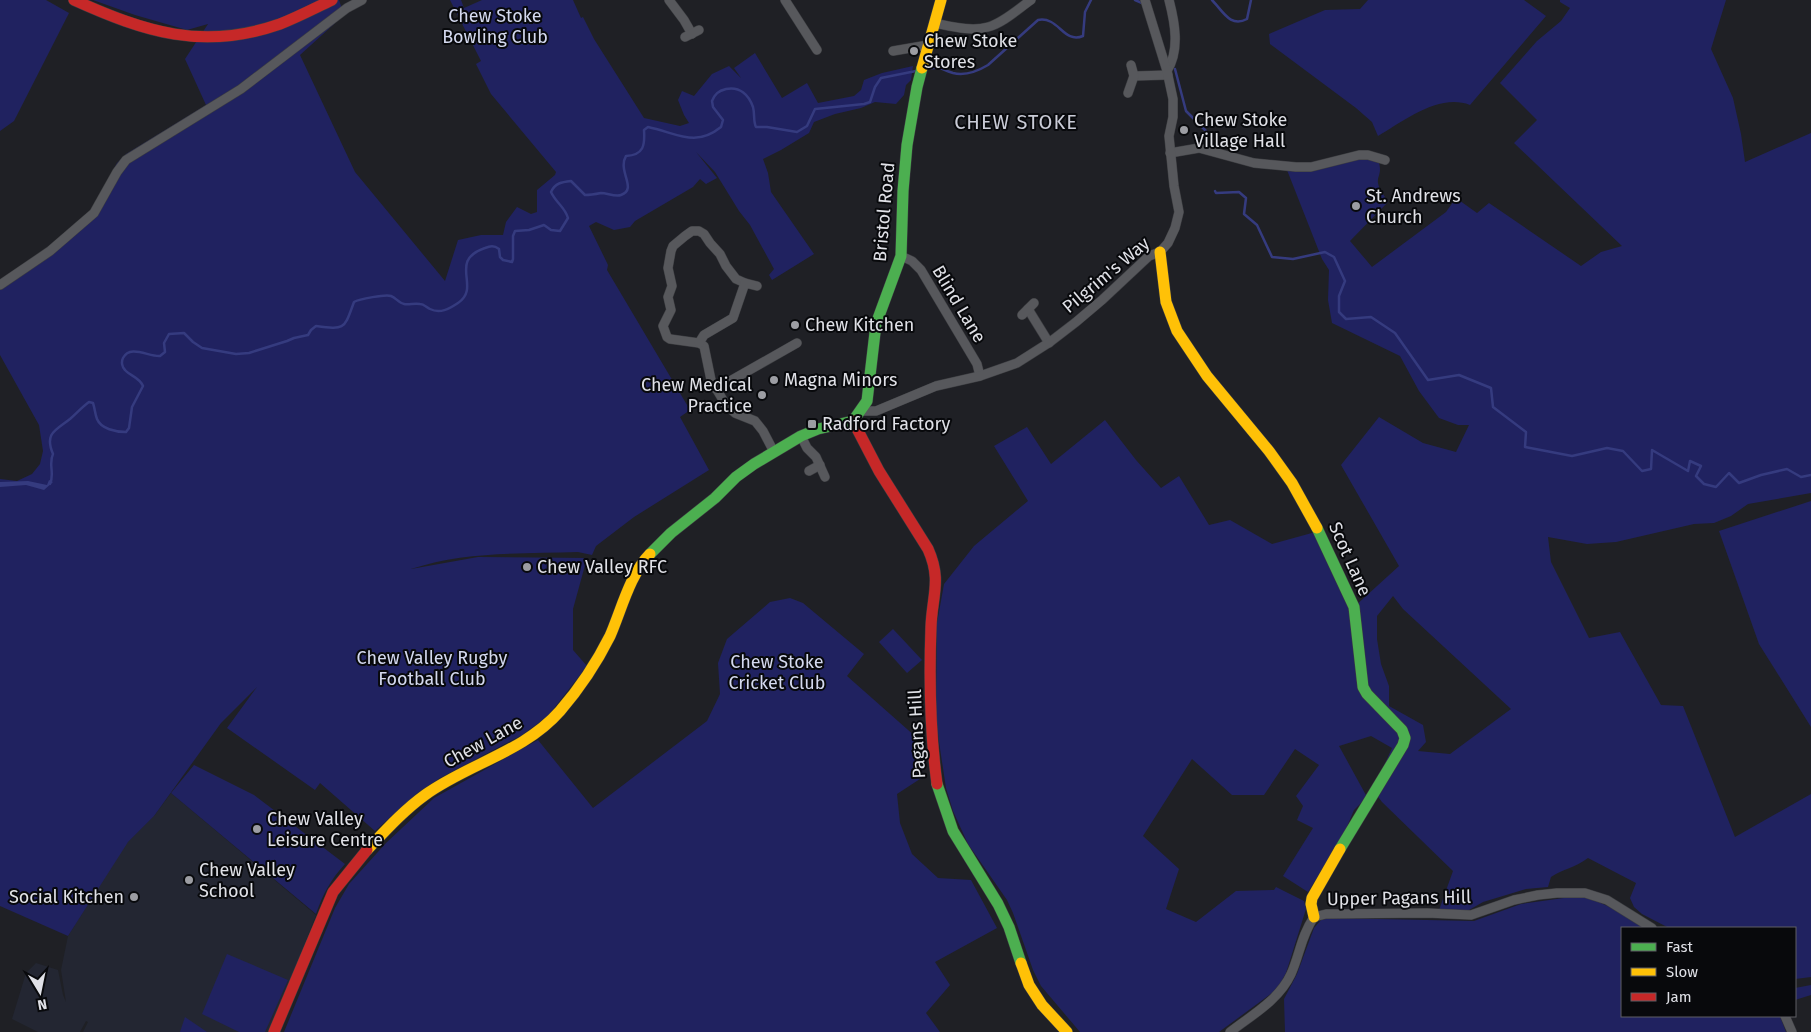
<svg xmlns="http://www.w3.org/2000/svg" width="1811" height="1032" font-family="'Fira Sans',sans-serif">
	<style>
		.built { fill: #232632 }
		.green { fill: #202260; fill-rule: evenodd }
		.water { fill: #353b7f }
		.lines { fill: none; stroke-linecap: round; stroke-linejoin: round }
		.stream { stroke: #353b7f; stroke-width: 2.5 }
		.street-casing { stroke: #3c3d41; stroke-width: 10 }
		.fast-casing { stroke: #3c3d41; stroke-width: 12 }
		.slow-casing { stroke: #3c3d41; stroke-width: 12 }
		.jam-casing { stroke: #3c3d41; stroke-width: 12 }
		.street { stroke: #57585c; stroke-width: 9 }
		.fast { stroke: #4caf50; stroke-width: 11 }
		.slow { stroke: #ffc107; stroke-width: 11 }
		.jam { stroke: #c62828; stroke-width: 11 }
		.poi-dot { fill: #9c9da3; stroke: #08090c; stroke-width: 2 }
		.labels { text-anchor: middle; stroke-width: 4; stroke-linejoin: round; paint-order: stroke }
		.park-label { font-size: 18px; fill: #d4d9ef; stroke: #08090c }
		.poi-label { font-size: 18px; fill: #e0e1e7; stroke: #08090c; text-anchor: start }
		.street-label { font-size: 18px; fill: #e0e1e7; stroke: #08090c }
		.quarter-label { font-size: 20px; letter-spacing: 1px; fill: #c9cbd6; stroke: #08090c }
	</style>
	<rect width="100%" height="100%" fill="#1f2025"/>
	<polygon class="built" points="171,793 316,915 270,1032 83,1032 88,1022 86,1021 80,1032 38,1032 12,1019 26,973 36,963 58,970 63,995 66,1002 61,970 68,936 125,845 154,816"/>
	<g class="green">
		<polygon points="0,0 46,0 69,13 14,121 0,131"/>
		<path d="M93,0H339L344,15L300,55L355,172L445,281L458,240L481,235H503L506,222L517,207L531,214L537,212V190L555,175L556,172L491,94L476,64L481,61L450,0H461L464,8L482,0H573L581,18L583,17L594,39L644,118L680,126L689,123L684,115L678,100L682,91L694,96L712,74L729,66L741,78L734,68L755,53L782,98L807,83L818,103L854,96L861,90L864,80L882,73L913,66L911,80L906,85L904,95L896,104L875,102L861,108L835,114L814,122L809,133L781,150L763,159L768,173L771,192L814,254L772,280L769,275L774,269L750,225L739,211L715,172L696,152L717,178L706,184L700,179L693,187L635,221L630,227L614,230L596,222L589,226L608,265L607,270L690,410L680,417L709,470L634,517L596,546L592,555L578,552C522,554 465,551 411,569L478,557L587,558L573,609V650L587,666L548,716L522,735L440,778L416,794L375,831L320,783L315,790L227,728L257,687L221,723L154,816L128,842L68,936L0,906V479L17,481L32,474L40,464L43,451L39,425L0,355V280L47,249L91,211L117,163L126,154L206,105L185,59L208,24L187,30L135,15Z"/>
		<path d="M1368,0H1524L1546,16L1470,105C1439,93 1404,121 1378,136L1372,122L1356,108L1270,44L1269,34L1325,10L1360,9Z"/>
		<path d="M1560,0H1726L1711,49L1733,98L1741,134L1745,162L1811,133V493L1748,504L1731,516L1714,523L1694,524L1616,542L1587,544L1548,537L1551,562L1589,638L1620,632L1661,705L1683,706L1735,837L1811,794V977L1795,979V928H1669L1642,914L1634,907L1630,898L1636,883L1588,858C1575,868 1563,869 1551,877L1548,887L1526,889L1483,902L1469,910H1439L1453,871L1382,802L1373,790L1392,748L1371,736L1339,746L1367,797L1354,810L1343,836L1308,892L1283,876L1313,828L1297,820L1303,806L1296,796L1319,765L1295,749L1264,795H1232L1192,759L1143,836L1179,869L1166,909L1196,922L1236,891L1274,890L1276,887L1304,901L1306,909L1286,973L1280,984L1272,993L1219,1032H1080L1041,986L1033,970L1013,913L1007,900L968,844L953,811L946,788L939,742L936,714L937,623L944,584L974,546L1028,501L994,446L1027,427L1051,464L1105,420L1136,460L1161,488L1179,476L1209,525L1230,520L1272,544L1319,531L1354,607L1399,566L1341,465L1379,417L1423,443L1456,452L1469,425H1458L1439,418L1419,391L1400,356L1332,323L1328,300L1329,270L1322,259L1287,170L1365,158L1379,163C1382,174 1377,176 1378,183C1379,190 1385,196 1388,202L1350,241L1372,267L1446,212L1456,198L1477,213L1489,203L1581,266L1601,252L1622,246L1514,143L1537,120L1500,83L1537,41L1561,21L1570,8L1560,2ZM1393,596L1403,609L1511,709L1450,754L1418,751L1426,742L1423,725L1389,706V686L1381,664L1377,639V616Z"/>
		<polygon points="1811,501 1811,727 1759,644 1719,531"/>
		<polygon points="790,598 803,603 864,654 847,676 916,737 923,777 897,794 900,823 912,854 938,878 971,880 997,928 935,962 950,985 926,1013 940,1032 284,1032 335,908 349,884 386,843 434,798 538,740 593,808 707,721 720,694 718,663 727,639 770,602"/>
		<polygon points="893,629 922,660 907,673 879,642"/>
		<path d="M194,765L254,795L345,864C331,879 323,894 316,914L171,793Z"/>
		<polygon points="1571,897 1590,898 1618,911 1644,928 1622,928 1622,1016 1780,1016 1786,1032 1285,1032 1284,999 1297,974 1314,928 1321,920 1330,918 1474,921 1521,904"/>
		<polygon points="227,954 288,980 265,1032 239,1032 202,1014"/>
		<polygon points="1811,985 1811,995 1795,1000 1795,988"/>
		<polygon points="185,1017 207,1032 180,1032"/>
	</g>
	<polygon class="water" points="49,480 53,482 44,490 26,485 0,487 0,482 28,481 47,485"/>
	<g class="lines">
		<g class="stream">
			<polyline points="1135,0 1142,3"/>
			<path d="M1212,0C1223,11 1230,28 1247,19L1251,0"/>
			<path d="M927,69C943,66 939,69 953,73C965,76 978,71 988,65L1038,20C1059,16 1063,44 1083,36L1085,12L1091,0"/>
			<polyline points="1175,69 1186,111 1206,131 1209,140"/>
			<polyline points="1215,191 1216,193 1239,192 1246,198 1244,214 1257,225 1272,257 1293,259 1325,252 1334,257 1345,281 1339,296 1339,312 1346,319 1371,317 1395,333 1428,380 1459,375 1491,388 1493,407 1526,432 1525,447 1572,456 1607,448 1623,451 1642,471 1651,469 1652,450 1688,471 1690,461 1701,466 1696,476 1704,484 1716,487 1729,473 1739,483 1761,475 1787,469 1801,477 1811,475"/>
			<path d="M50,484C55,474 48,464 53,454C44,433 56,430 70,419C77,413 82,407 89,402L93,403C95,409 95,414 97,419C101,429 116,432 126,432L129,428L132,407L143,386C139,377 130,376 125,370C122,367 121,362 123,358C130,344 149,357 160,356L165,352L164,343L169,334L184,333L193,342L202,348L236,354L249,353L287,341L294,338L308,335L311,330L316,326C346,330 344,329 354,302C359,299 386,294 391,296C396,298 399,303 404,304C409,305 414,303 420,304C424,304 426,307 430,309C440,314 449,309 458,303C482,287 447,261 485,248C490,246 494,245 499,249L500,257L503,260L512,262L513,259V236L515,231L529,230L544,225L551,230L560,231L568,218C565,207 556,203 551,192C555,183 562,182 571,181L585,195C591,195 596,194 601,193C607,193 615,197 621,195C638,189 617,171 626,156C644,155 645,145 644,130L648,127C677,133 695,148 721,127L723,120L713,107L712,101C715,94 718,91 726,89C740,86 749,95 753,107C755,114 753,121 756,127H767L797,132L807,126L815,109L864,104L870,102L875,87L881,78L916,71"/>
		</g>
		<defs>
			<g id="street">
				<polyline points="669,0 684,20 692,34"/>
				<polyline points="785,0 817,50"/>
				<path d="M934,23C950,26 971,32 988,27C1003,23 1018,9 1031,0"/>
				<polyline points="685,37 699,30"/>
				<polyline points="893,51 928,45"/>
				<path d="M1167,71C1180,50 1175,23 1169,0"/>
				<polyline points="1134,76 1168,75"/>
				<polyline points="1128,93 1134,76 1131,65"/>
				<polyline points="1170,153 1199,148 1254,163 1296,167 1311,167 1359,155 1368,155 1385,160"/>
				<polyline points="901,256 912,261 921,270 977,364 980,376"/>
				<polyline points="745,283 736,279 726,266 720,254 710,243 704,234 699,231 692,231 685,236 673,246 671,251 668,268 672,286 668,297 671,310 663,326 667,337 670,339 699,343 704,346 711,380 726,405 735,413 755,421 763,431 774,452"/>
				<polyline points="0,285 50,251 94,213 117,172 126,160 241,89 347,8 362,0"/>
				<polyline points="1028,309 1049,343"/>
				<polyline points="1022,315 1034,303"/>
				<polyline points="699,343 704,335 733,318 745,283 757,286"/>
				<polyline points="716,389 797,343"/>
				<polyline points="861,411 876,411 936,386 980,376 1017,363 1050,342 1076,322 1102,300 1149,256 1160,252 1168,243 1175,228 1179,212 1174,186 1169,136 1173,117 1173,99 1167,71 1145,0"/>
				<polyline points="801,436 807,448 816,457 825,477"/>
				<polyline points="809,471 820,465"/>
				<polyline points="1785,1016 1792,1032"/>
				<path d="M1230,1032C1252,1015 1279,1000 1291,974C1300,954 1301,936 1314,917L1326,914L1427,913L1471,915L1514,900L1538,895L1557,893H1585L1607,900L1652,928"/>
			</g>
			<g id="fast">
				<polyline points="853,421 867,401 876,324 901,256 903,191 907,145 917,87 922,68"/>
				<polyline points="1317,528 1354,607 1363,687 1367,694 1402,730 1405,738 1403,745 1340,849"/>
				<polyline points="650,554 671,533 715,498 736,477 754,464 801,436 818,429 853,421"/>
				<polyline points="937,784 953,831 998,904 1009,927 1021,963"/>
			</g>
			<g id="slow">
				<polyline points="922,68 941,0"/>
				<polyline points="1160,252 1166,302 1177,331 1207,376 1269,451 1292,483 1317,528"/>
				<path d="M367,850C385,831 404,810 425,795C468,764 524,752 560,711C579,689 597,662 610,636C621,611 630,574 650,554"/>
				<polyline points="1314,917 1311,904 1312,898 1340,849"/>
				<polyline points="1021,963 1029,985 1042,1005 1067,1032"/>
			</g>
			<g id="jam">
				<path d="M74,0C145,32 203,51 280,24C298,17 315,8 332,0"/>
				<path d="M853,421L879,471L928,549C942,580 932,596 931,627C929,680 930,732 937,784"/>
				<polyline points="274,1032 333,892 367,850"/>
			</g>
		</defs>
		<use href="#street" class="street-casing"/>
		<use href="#fast" class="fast-casing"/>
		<use href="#slow" class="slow-casing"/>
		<use href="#jam" class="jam-casing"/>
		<use href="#street" class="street"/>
		<use href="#fast" class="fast"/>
		<use href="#slow" class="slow"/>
		<use href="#jam" class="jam"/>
	</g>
	<g class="poi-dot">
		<circle cx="914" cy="51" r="5"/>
		<circle cx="1184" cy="130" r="5"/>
		<circle cx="1356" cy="206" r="5"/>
		<circle cx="795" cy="325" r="5"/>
		<circle cx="774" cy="380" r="5"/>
		<circle cx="762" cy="395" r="5"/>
		<rect x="807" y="419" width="10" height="10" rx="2.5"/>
		<circle cx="527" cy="567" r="5"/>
		<circle cx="257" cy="829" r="5"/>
		<circle cx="189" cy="880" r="5"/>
		<circle cx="134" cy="897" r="5"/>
	</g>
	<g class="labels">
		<g class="park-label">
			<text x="495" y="22">Chew Stoke<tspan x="495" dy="21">Bowling Club</tspan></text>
			<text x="432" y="664">Chew Valley Rugby<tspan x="432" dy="21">Football Club</tspan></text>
			<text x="777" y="668">Chew Stoke<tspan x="777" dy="21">Cricket Club</tspan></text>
		</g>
		<g class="poi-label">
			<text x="924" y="47">Chew Stoke<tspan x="924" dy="21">Stores</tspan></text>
			<text x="1194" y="126">Chew Stoke<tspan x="1194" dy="21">Village Hall</tspan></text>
			<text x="1366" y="202">St. Andrews<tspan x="1366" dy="21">Church</tspan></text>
			<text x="805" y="331">Chew Kitchen</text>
			<text x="784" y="386">Magna Minors</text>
			<text x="752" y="391" text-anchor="end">Chew Medical<tspan x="752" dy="21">Practice</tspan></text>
			<text x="822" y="430">Radford Factory</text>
			<text x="537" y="573">Chew Valley RFC</text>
			<text x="267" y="825">Chew Valley<tspan x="267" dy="21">Leisure Centre</tspan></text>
			<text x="199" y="876">Chew Valley<tspan x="199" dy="21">School</tspan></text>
			<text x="124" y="903" text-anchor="end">Social Kitchen</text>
		</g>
		<g class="street-label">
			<text transform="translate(884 212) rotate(-85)" y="6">Bristol Road</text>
			<text transform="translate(1106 275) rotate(-40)" y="6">Pilgrim's Way</text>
			<text transform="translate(959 304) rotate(59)" y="6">Blind Lane</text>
			<text transform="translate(1350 559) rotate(66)" y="6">Scot Lane</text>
			<text transform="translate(917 734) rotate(-93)" y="6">Pagans Hill</text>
			<text transform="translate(483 742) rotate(-29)" y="6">Chew Lane</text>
			<text transform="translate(1399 898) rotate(-1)" y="6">Upper Pagans Hill</text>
		</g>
		<g class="quarter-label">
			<text x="1016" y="129">CHEW STOKE</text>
		</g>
	</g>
	<rect x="1621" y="927" width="175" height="90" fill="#08090c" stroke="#5e5f64"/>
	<rect x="1631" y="943" width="25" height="8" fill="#4caf50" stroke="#5e5f64"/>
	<text x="1666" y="952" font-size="15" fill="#e0e1e7">Fast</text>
	<rect x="1631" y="968" width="25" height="8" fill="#ffc107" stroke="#5e5f64"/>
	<text x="1666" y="977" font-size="15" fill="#e0e1e7">Slow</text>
	<rect x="1631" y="993" width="25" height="8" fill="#c62828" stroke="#5e5f64"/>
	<text x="1666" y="1002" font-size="15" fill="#e0e1e7">Jam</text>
	<g transform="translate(40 992) rotate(170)" stroke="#08090c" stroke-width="4" paint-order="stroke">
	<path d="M0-4L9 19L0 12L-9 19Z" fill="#e0e1e7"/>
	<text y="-8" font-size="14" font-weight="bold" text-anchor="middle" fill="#e0e1e7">N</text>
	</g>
</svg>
